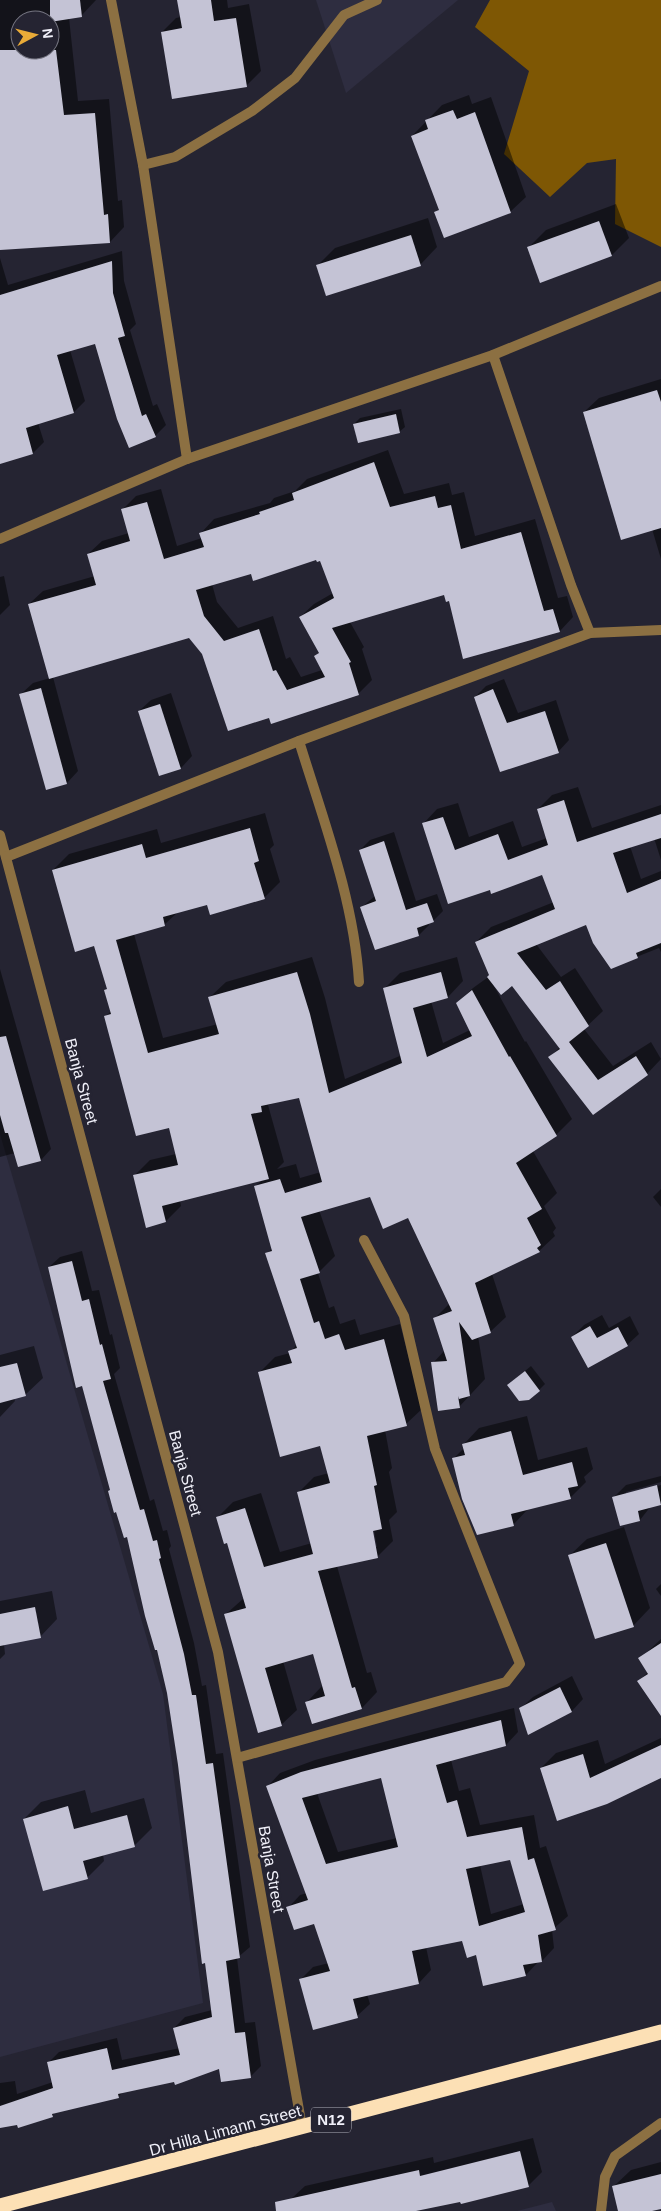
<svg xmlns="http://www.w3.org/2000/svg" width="661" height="2211" font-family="Helvetica,sans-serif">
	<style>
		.built { fill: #2e2d40 }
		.forest { fill: #7e5704 }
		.shadow { fill: #0007; fill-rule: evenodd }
		.building { fill: #c4c3d5; fill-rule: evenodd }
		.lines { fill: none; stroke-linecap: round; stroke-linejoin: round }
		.street { stroke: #8c7042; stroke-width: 10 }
		.highway { stroke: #fce0b5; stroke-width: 15 }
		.labels { text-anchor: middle; stroke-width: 5; stroke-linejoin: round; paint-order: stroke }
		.shield { fill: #252432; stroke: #b3b3bd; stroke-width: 1 }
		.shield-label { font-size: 15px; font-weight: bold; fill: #f0f0f9 }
		.street-label { font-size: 16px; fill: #f0f0f9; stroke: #252432 }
	</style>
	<rect width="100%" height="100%" fill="#252432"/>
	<g class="built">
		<polygon points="316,0 458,0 346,93"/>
		<polygon points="0,1134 163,1694 203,2003 0,2057"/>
		<polygon points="552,2202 556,2211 517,2211"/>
	</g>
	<polygon class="forest" points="490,0 661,0 661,247 615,224 616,159 587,163 550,197 504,154 529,71 475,27"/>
	<g class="shadow">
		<path d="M0,0H96L81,16L69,18L78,101L109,99L118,201L122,200L124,227L110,242L0,228ZM20,20H50V50H20Z"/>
		<polygon points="179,0 227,0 228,8 249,4 261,71 247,85 162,32 176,18 181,17"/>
		<polygon points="469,95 472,104 491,97 526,197 510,212 436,212 440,209 412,136 442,105"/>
		<polygon points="616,204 629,238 612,255 529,247 546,230"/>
		<polygon points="428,218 437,247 420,265 318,265 335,248"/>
		<polygon points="122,251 124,281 136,324 130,330 153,406 157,404 166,425 155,436 130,447 96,342 70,350 85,401 74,412 38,423 44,442 33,453 0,463 0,258 8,285"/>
		<polygon points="661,379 661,559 652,529 584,412 599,398"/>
		<polygon points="401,409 405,427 399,432 354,424 360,418"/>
		<path d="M388,450L404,494L449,483L452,495L464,492L475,536L535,519L558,598L567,596L573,617L560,631L450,599L445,593L350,622L364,647L362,649L372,680L358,694L270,717L203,653L189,636L53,677L78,771L67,783L21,694L33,683L50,678L29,604L43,591L95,576L88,554L102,541L129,533L122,510L136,496L161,489L177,546L202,538L201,533L214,519L270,503L274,498L295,491L307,479ZM317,558L321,559L333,593L314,604L300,617L320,652L315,657L322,670L301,677L290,657L286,659L273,616L238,628L217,602L212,584L252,572Z"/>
		<polygon points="4,576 10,605 0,615 0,577"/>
		<polygon points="504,679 518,713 556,700 569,740 558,752 501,770 475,697 486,686"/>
		<polygon points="171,693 192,756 181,768 160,775 139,711 151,700"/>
		<path d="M578,787L592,828L661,805V860L654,838L630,846L641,879L661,871V952L659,948L611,967L587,924L536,944L561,977L575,968L603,1011L584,1029L613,1066L651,1042L661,1059L647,1074L593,1114L550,1057L560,1047L512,984L494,986L525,1042L526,1041L572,1119L556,1135L533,1151L557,1193L544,1206L556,1228L553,1232L555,1236L539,1251L492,1274L506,1317L490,1332L478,1336L485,1379L459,1407L433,1363L445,1350L435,1318L450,1303L409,1217L371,1196L319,1210L335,1256L318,1273L329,1308L334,1306L340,1324L355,1319L360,1335L400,1324L422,1409L406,1424L385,1430L392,1468L389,1472L397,1512L389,1520L393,1541L377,1557L337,1566L367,1673L371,1672L377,1692L362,1708L313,1722L307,1702L322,1686L314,1652L283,1661L297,1710L281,1725L226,1614L244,1598L228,1541L217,1518L233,1502L261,1493L280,1552L312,1543L298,1493L314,1477L329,1473L321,1445L259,1373L275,1357L290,1353L297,1344L267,1254L272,1248L255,1187L262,1180L180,1200L181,1206L166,1221L134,1176L150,1160L176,1154L170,1126L106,1016L111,1011L105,990L108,988L95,945L53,870L69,854L157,829L161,843L265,813L274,845L270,849L280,882L264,898L208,903L178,912L164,925L134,934L163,1038L218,1024L210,997L226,982L312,957L325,998L345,1079L402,1055L384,989L400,973L457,957L463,981L448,997L431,1001L443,1043L470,1030L457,1003L473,988L491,975L476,942L491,927L554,902L542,874L491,889L423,824L437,809L458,803L469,837L513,821L522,847L547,838L538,809L552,795ZM299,1096L321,1172L300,1178L296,1164L277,1169L284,1162L268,1105ZM370,1525H373L377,1547H375Z"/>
		<polygon points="394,832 416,901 437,894 443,911 433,921 428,923 429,925 419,935 362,907 375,896 360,850 370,840"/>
		<polygon points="0,969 51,1149 41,1160 18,1166 15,1153 0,1157 0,1115 3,1114 0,1103"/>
		<polygon points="661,1189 661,1207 653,1197"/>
		<polygon points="82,1251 92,1291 99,1290 110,1335 112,1334 120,1368 114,1374 150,1501 154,1499 163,1531 167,1530 171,1546 169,1549 194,1643 202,1686 206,1685 216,1754 223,1753 250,1947 237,1958 245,2023 255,2022 261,2066 250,2077 220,2067 175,2081 123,2092 118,2097 55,2112 52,2116 0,2127 0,2083 15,2081 17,2094 53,2082 48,2063 59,2052 117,2038 122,2060 180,2048 174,2028 185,2017 212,2010 168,1693 128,1536 111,1490 49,1267 60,1257"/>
		<polygon points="602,1315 609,1328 630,1316 639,1334 627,1345 572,1337 584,1325"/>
		<polygon points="34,1346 43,1378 25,1395 14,1398 15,1401 0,1417 0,1355"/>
		<polygon points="531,1366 545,1384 539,1390 508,1385"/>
		<polygon points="527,1416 538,1460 587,1447 593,1469 584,1477 586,1482 570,1498 529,1508 513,1525 453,1459 465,1447 464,1444 479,1428"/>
		<polygon points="661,1476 661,1482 626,1492 626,1494 661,1485 661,1504 651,1506 640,1520 621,1525 614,1497 626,1485"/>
		<polygon points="624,1527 650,1608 633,1626 569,1556 587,1539"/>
		<polygon points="661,1584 661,1596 656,1589"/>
		<polygon points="52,1591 57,1619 40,1637 4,1644 5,1654 0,1659 0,1601"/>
		<polygon points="661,1639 661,1714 639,1681 648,1672 640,1659"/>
		<polygon points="572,1676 583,1699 572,1711 529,1733 521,1708 533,1697"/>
		<path d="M514,1708L518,1732L506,1745L451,1760L459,1791L470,1788L480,1825L534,1815L540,1848L546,1846L568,1916L552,1930L554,1948L542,1961L538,1962L526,1975L463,1940L426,1947L431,1970L419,1983L367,1994L370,2004L357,2016L300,1980L313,1967L329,1963L315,1922L288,1908L300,1895L307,1893L268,1786L280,1773L315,1760ZM382,1777L397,1838L338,1852L317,1793ZM510,1859L524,1904L491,1914L480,1865Z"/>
		<polygon points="661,1738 661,1776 607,1802 541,1768 556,1753 598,1740 605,1764"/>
		<polygon points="85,1790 91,1813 144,1798 152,1828 135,1845 103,1854 104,1861 87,1878 24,1819 41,1802"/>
		<polygon points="533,2138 542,2172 528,2186 413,2211 294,2211 291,2199 305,2186 433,2157 434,2163"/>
		<polygon points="661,2162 661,2208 647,2211 619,2211 613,2187 631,2170"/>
	</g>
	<g class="building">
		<polygon points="50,0 80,0 82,17 50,22"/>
		<polygon points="177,0 211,0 214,21 236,18 247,87 172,99 161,32 182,28"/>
		<polygon points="0,50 56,50 64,115 95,113 104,215 108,214 110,243 0,250"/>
		<polygon points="453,110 457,119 475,112 511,213 444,238 434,212 439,210 411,136 428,129 425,120"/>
		<polygon points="599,221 612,256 540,283 527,247"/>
		<polygon points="411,235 421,266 326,296 316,265"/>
		<polygon points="112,261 113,293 125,336 118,338 142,416 146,414 156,437 129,448 117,419 95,344 57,355 74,413 26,428 33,454 0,464 0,295"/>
		<polygon points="657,390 661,402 661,528 621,540 583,412"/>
		<polygon points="396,414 400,433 358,443 353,424"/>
		<path d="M374,462L390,507L435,496L438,508L451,505L461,549L521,532L544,611L553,609L560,632L463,659L449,601L446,602L444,595L332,628L351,662L349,663L359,695L271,724L269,718L228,731L202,654L189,638L49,679L28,604L96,585L87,554L130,541L121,509L147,502L164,559L204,547L199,533L260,514L259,512L294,500L292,493ZM316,560L317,562L320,561L334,598L299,617L319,653L314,656L325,677L287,690L276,670L273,671L259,629L224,641L204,616L196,590L251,574L253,581Z"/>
		<polygon points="41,688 67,784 46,790 19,694"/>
		<polygon points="493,689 507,723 545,711 559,753 500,772 474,697"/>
		<polygon points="160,704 181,769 159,776 138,711"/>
		<polygon points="564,800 577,842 661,814 661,838 613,853 627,893 661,879 661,943 636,953 638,958 611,969 593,943 586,925 517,953 546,990 560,981 589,1026 569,1042 598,1080 636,1056 648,1075 593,1115 548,1057 560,1049 512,986 501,995 487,977 489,975 475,942 555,909 542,875 491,894 490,890 448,904 422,823 443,817 455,850 498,834 508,860 548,845 537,809"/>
		<polygon points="250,828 259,861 254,863 265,899 210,915 207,905 163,917 165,926 116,940 148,1053 219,1034 208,997 297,972 310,1014 329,1093 402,1063 383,988 441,972 448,998 413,1008 427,1057 472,1036 456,1003 472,990 509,1057 510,1056 557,1136 516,1163 542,1209 527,1218 541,1245 537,1248 540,1252 475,1283 491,1333 472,1340 459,1322 470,1396 459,1399 458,1396 460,1408 438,1411 431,1362 447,1361 433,1318 452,1311 408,1218 383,1229 370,1197 301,1217 320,1273 300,1279 314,1323 319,1321 325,1339 339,1334 345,1350 384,1339 407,1426 367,1436 377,1485 374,1486 382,1529 373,1531 378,1558 318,1571 352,1688 355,1687 362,1709 312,1724 305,1702 325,1696 313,1654 265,1668 282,1726 258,1733 224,1614 246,1608 227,1543 224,1544 216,1517 245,1508 264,1567 313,1554 297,1492 330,1483 320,1446 280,1457 258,1372 292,1363 288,1351 297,1348 265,1253 272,1251 254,1186 280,1179 285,1193 322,1182 299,1098 261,1106 262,1112 251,1114 269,1179 162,1206 166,1222 146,1228 133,1175 178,1165 169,1128 136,1136 104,1016 111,1014 104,990 107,989 94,946 75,952 52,870 142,844 146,858"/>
		<polygon points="384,841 406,910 427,903 434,922 417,928 419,936 375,950 360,907 376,901 359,850"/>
		<polygon points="6,1036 41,1161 18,1167 8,1133 5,1133 0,1115 0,1037"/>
		<polygon points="72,1261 82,1301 89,1299 100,1345 102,1344 111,1379 103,1381 140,1510 144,1509 153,1541 157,1540 161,1558 159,1559 184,1654 192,1695 196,1695 206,1764 213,1763 240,1958 226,1961 235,2033 245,2032 251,2078 221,2082 219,2069 175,2085 174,2082 118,2094 119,2098 52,2114 53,2117 18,2128 17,2125 0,2128 0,2106 53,2088 47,2062 107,2048 112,2070 180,2055 173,2028 212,2017 205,1963 202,1964 178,1765 167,1693 157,1650 155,1650 145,1616 127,1537 124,1538 116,1512 114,1513 108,1491 110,1490 82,1386 76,1388 48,1267"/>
		<polygon points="590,1326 597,1338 618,1327 628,1346 588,1368 571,1337"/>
		<polygon points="17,1363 26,1396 0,1403 0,1367"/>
		<polygon points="525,1371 540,1391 529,1400 519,1401 507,1385"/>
		<polygon points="511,1431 523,1475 572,1462 578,1486 568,1488 571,1499 511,1514 514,1526 477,1535 462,1499 452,1458 465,1455 462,1444"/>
		<polygon points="657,1485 661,1505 638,1511 640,1521 620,1526 612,1497"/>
		<polygon points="606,1543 634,1627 595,1639 568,1555"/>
		<polygon points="35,1607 41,1638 0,1646 0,1614"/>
		<polygon points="661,1643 661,1716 637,1681 648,1674 638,1658"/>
		<polygon points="560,1687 572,1712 528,1735 519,1708"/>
		<path d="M501,1720L506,1746L436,1765L447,1803L457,1800L467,1837L522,1827L528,1860L534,1858L556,1930L538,1935L542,1962L523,1965L526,1976L483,1986L476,1955L467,1958L462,1941L412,1951L419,1984L353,1999L358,2018L313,2030L299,1979L330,1971L314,1924L294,1930L286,1907L308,1900L266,1786L301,1772ZM381,1778L398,1847L326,1864L302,1798ZM510,1860L525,1912L479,1926L466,1869Z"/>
		<polygon points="661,1745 661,1778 607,1804 557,1821 540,1768 583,1754 590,1778"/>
		<polygon points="68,1806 74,1829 127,1815 135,1847 83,1861 88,1879 43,1891 23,1819"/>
		<polygon points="520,2151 529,2187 461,2204 460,2202 416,2211 276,2211 275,2202 419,2170 420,2176"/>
		<polygon points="661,2174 661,2209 652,2211 618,2211 612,2186"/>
	</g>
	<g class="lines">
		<g class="street">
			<polyline points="111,0 143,165 187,459"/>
			<polyline points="143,165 175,157 252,111 295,78 344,15 377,0"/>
			<polyline points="493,355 571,585 590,633 661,630"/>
			<polyline points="0,539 187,459 493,355 661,286"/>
			<path d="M299,741C323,819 354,900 359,982"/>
			<polyline points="0,835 218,1652 302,2127"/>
			<polyline points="6,857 299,741 590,633"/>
			<polyline points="237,1758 506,1682 520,1664 435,1449 404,1316 364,1240"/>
			<polyline points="601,2211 605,2177 615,2156 661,2123"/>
		</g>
		<polyline class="highway" points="0,2206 661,2032"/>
	</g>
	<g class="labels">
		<rect class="shield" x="311" y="2107.5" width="40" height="25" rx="4"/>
		<g class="shield-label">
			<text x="331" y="2125">N12</text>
		</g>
		<g class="street-label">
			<text transform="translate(82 1081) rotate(75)" y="6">Banja Street</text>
			<text transform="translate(186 1473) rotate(75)" y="6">Banja Street</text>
			<text transform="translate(272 1869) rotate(80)" y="6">Banja Street</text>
			<text transform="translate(225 2130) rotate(-15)" y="6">Dr Hilla Limann Street</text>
		</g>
	</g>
	<g transform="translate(35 35) rotate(83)"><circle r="24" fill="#252432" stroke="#767682"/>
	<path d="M0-4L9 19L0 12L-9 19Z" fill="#e9ab38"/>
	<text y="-8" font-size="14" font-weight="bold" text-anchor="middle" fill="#f0f0f9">N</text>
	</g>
</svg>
